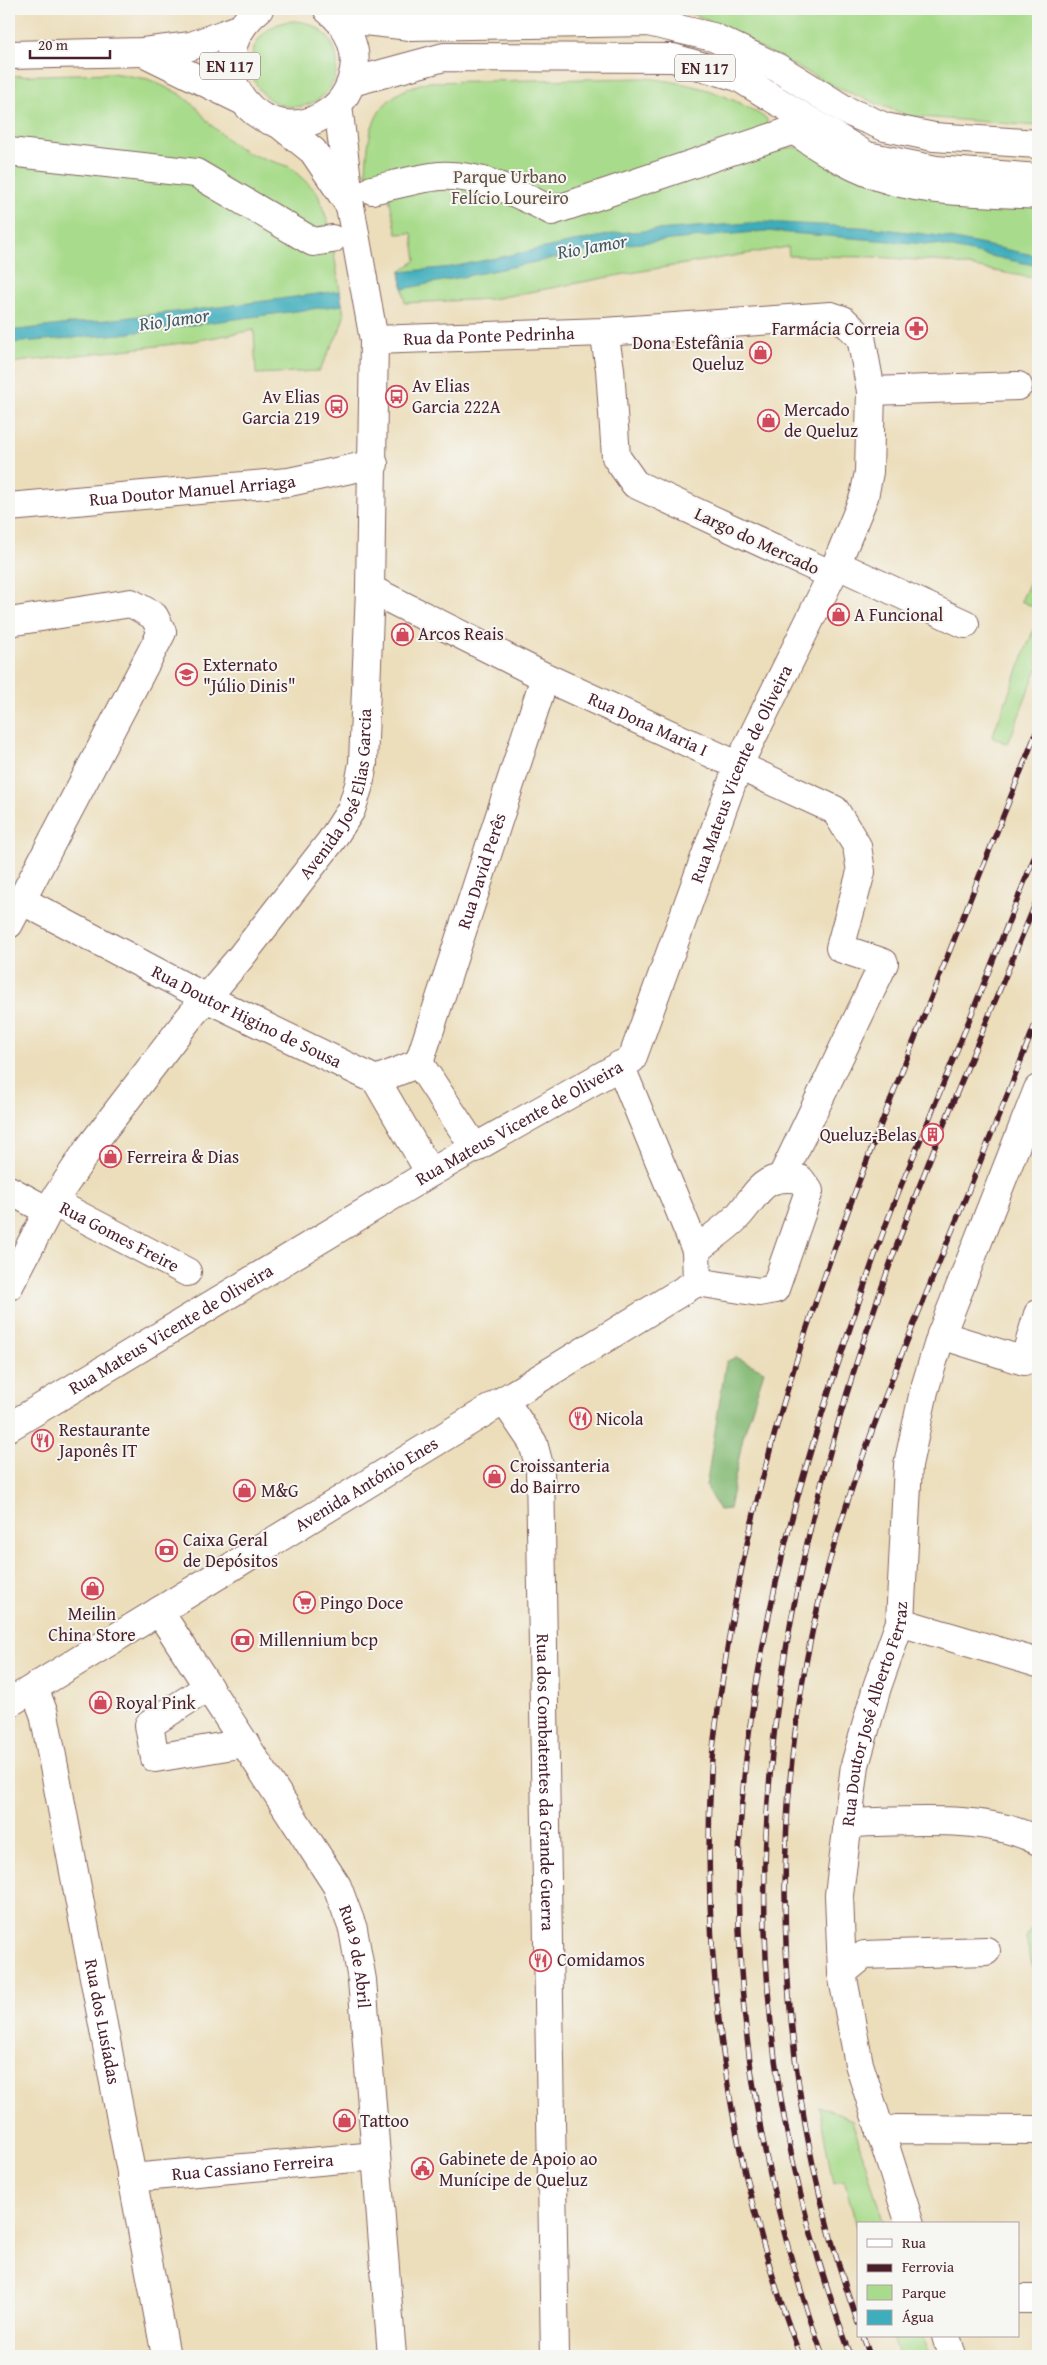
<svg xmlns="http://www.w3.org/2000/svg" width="1047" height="2365" font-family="'Gentium Book Plus',serif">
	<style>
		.green { fill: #a8db8b; stroke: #797d5b }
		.forest { fill: #86bb77; stroke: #686d51 }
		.water { fill: #3eadbc; stroke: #446674 }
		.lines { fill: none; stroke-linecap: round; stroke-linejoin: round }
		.street-casing { stroke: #83625d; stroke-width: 30 }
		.secondary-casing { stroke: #83625d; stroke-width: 30 }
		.primary-casing { stroke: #83625d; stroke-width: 30 }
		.street { stroke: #fff; stroke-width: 28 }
		.secondary { stroke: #fff; stroke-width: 28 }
		.primary { stroke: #fff; stroke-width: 28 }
		.rail-casing { stroke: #4a1f2b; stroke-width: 5.5 }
		.rail { stroke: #f6f6f2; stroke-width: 4; stroke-dasharray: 11; stroke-linecap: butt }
		.labels { text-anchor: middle; stroke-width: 4; stroke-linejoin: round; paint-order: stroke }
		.shield { fill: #f6f6f2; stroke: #7e6067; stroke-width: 1 }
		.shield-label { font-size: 16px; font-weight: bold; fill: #4a1f2b }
		.park-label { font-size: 18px; fill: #624e43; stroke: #f6f6f2 }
		.poi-label { font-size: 18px; fill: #4a1f2b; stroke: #f6f6f2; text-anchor: start }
		.street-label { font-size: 18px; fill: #4a1f2b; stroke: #f6f6f2 }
		.water-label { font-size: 19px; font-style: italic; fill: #455865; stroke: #f6f6f2 }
	</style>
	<rect width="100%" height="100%" fill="#f6f6f2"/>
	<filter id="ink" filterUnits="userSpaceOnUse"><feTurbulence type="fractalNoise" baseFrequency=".02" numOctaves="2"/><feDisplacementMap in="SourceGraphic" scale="10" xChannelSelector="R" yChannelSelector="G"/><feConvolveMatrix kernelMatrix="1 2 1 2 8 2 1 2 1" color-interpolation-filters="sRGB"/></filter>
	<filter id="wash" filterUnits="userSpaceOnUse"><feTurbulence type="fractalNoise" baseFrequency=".0096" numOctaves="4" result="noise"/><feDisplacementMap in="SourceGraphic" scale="20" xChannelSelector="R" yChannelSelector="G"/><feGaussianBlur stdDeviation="1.12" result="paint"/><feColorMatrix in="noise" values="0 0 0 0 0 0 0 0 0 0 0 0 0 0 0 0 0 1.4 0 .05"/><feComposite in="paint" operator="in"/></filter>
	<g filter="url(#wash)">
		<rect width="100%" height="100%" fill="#ecdebb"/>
		<g class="green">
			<polygon points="672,9 1038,9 1038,126 909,116 840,89 696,15"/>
			<circle cx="294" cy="64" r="43"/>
			<polygon points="112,73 148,79 180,94 196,107 210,124 233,144 247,153 290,167 317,192 330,228 344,316 339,332 319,371 256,374 254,330 183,343 9,363 9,76"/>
			<path d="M646,78C695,84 725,92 767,119L766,149L801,147L1038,201V279L947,262L874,257L789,256L788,247L636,272L492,299L405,303L400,272L416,260L412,233L397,234L385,179L379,180L366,174C368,125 374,96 427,82Z"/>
			<polygon points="1038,565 1038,609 1021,601"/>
			<polygon points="1038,618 1038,666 1008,744 992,737"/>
			<polygon points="1038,1917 1038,1992 1026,1938"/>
			<polygon points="819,2106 852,2120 884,2224 858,2224 858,2231 844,2180 833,2183"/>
			<polygon points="891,2336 923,2336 930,2356 899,2356"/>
		</g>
		<polygon class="forest" points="736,1357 764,1371 743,1437 729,1509 719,1510 706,1487 726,1362"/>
		<g class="water">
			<polygon points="762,222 876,228 940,236 1038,256 1038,266 938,245 765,231 619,245 403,289 400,272 452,267 617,233"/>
			<polygon points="340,291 342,305 122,334 9,343 9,331 219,307"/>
		</g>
	</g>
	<g filter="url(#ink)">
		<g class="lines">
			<defs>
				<g id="street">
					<polyline points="9,152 196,173 313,242 332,239"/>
					<path d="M372,190C394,185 418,178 440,176C481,174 517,193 552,211L794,130C825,152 856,171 893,181C934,193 995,192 1038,195"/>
					<path id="s1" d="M374,340L604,332L831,316L843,320L861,337L871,391L869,472L864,497L832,575L635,484L616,457L610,369L604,332"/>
					<polyline points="871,391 1018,386"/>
					<path id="s2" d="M9,507L289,482L374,464"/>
					<polyline points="838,565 965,624"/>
					<path id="s3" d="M370,589L545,677L835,810L857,846L861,872L840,948L884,963L782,1177"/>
					<polyline points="9,622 131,603 154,616 162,632 9,924"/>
					<path id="s4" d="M21,900L206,998L376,1080L430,1173"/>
					<path id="s5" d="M419,1063L545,677"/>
					<polyline points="419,1063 475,1148"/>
					<polyline points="376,1080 419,1063"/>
					<polyline points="9,1190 48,1211"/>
					<path id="s6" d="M53,1202L187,1272"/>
					<path d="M696,1250C709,1239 724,1230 736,1218C759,1194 760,1173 800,1179L809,1191L775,1289L759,1292L697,1282"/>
					<polyline points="941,1335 1024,1361 1038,1314"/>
					<path id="s7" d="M504,1400L533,1443L540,1469L555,2356"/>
					<path id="s8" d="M9,1427L430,1173L632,1059L738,766L832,575"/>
					<path id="s9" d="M159,1611L337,1886L353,1929L362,1980L392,2356"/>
					<polyline points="900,1622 1038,1663"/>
					<polyline points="208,1687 149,1725 155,1758 245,1743"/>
					<path id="s10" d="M34,1688L44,1714L166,2356"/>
					<path id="s11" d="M9,1703L697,1282L696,1250L620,1065"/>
					<path d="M847,1823C905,1822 986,1813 1038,1841"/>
					<polyline points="842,1973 864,1955 986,1951"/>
					<polyline points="880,2133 897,2129 1038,2130"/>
					<path id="s12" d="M131,2178L376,2156"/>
					<path id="s13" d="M910,2224L859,2064L842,1973L839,1895L855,1765L877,1687L900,1622L908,1465L924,1391L941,1335L1038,1089"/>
					<polyline points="1018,2299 1038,2299"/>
					<polyline points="946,2336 952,2356"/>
				</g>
				<g id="secondary">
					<polyline points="278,123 313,151 348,203"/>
					<path id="s14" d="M9,1286L53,1202L87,1151L189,1018L240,958L331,841L351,810L359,785L363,763L370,589L374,340L350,206L338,105"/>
				</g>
				<g id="primary">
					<path d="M259,9C187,68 265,159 330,111C344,101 351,88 354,70C358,47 346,24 328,10"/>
					<polyline points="337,18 410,26 648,22 713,37 778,68 847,111 885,127 934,137 1038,144"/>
					<polyline points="143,52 243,101"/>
					<polyline points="9,55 143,52 191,46 238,29"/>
					<polyline points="352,82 444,57 673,58 738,77 867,156 936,170 1038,178"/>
				</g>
			</defs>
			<use href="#street" class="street-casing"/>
			<use href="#secondary" class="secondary-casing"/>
			<use href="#primary" class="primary-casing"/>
			<use href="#street" class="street"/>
			<use href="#secondary" class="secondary"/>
			<use href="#primary" class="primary"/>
			<defs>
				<g id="rail">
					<path d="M858,2323C774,2090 762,1818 825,1578C852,1475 893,1375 933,1277C969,1190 1004,1104 1038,1017"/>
					<polyline points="863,2336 870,2356"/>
					<path d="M800,2356C730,2169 701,1972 711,1772C713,1738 719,1704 724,1670C753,1464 823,1269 900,1076C946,960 992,844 1038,728"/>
					<path d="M823,2356C755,2169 724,1967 745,1768C760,1621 799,1479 846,1340C861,1295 876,1250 893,1206C906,1172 922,1138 935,1104C970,1019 1004,933 1038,848"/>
					<path d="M851,2356C811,2249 782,2138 771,2024C746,1782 796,1536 875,1307C922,1168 983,1033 1038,897"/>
				</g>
			</defs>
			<use href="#rail" class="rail-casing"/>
			<use href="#rail" class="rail"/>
		</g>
	</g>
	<defs>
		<symbol id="pharmacy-ring" viewBox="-11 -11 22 22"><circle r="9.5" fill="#f6f6f2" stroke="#d1495b" stroke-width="1.5"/><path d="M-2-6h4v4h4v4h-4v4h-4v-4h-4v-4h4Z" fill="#d1495b"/></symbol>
		<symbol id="shop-ring" viewBox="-11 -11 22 22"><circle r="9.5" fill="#f6f6f2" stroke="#d1495b" stroke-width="1.5"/><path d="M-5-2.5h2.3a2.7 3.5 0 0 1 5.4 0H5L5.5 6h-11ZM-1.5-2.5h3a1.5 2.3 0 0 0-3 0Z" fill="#d1495b"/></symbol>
		<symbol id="bus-ring" viewBox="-11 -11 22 22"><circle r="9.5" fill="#f6f6f2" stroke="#d1495b" stroke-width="1.5"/><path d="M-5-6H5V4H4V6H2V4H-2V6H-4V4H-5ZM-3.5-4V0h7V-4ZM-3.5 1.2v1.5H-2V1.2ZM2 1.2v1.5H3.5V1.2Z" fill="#d1495b"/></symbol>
		<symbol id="school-ring" viewBox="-11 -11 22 22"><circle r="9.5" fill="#f6f6f2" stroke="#d1495b" stroke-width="1.5"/><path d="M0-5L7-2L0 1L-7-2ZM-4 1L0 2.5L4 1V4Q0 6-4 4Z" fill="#d1495b"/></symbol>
		<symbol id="building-ring" viewBox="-11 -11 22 22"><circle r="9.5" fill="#f6f6f2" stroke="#d1495b" stroke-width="1.5"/><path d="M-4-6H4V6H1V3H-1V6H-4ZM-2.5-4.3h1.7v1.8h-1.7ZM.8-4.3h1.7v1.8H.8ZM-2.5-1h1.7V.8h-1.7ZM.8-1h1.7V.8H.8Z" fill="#d1495b"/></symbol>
		<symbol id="restaurant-ring" viewBox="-11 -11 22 22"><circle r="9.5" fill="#f6f6f2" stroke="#d1495b" stroke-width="1.5"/><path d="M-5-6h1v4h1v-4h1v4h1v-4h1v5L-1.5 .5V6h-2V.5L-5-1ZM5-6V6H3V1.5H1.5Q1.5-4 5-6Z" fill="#d1495b"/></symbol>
		<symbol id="bank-ring" viewBox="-11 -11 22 22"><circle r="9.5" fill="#f6f6f2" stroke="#d1495b" stroke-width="1.5"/><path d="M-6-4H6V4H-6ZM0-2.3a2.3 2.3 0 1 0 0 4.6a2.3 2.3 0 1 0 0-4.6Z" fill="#d1495b"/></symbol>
		<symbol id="supermarket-ring" viewBox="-11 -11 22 22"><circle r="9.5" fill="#f6f6f2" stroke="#d1495b" stroke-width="1.5"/><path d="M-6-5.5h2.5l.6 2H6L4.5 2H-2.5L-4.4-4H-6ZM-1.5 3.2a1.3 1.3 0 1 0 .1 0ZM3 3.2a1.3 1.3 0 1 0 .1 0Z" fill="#d1495b"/></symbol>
		<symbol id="civic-ring" viewBox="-11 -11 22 22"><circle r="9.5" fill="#f6f6f2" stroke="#d1495b" stroke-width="1.5"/><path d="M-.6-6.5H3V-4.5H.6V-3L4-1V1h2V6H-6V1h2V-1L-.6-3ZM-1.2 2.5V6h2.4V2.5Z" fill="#d1495b"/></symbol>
	</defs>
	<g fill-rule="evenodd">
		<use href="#pharmacy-ring" x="904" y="316" width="25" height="25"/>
		<use href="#shop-ring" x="748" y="340" width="25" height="25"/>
		<use href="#bus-ring" x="384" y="384" width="25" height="25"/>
		<use href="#bus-ring" x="324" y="394" width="25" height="25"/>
		<use href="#shop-ring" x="756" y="408" width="25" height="25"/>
		<use href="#shop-ring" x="826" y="602" width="25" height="25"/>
		<use href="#shop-ring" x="390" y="622" width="25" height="25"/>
		<use href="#school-ring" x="174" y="662" width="25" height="25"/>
		<use href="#building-ring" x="920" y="1122" width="25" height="25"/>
		<use href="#shop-ring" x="98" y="1144" width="25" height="25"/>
		<use href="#restaurant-ring" x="568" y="1406" width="25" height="25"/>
		<use href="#restaurant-ring" x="30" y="1428" width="25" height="25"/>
		<use href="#shop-ring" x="482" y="1464" width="25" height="25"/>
		<use href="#shop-ring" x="232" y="1478" width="25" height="25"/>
		<use href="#bank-ring" x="154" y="1538" width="25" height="25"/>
		<use href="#shop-ring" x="80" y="1576" width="25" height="25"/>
		<use href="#supermarket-ring" x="292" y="1590" width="25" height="25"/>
		<use href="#bank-ring" x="230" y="1628" width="25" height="25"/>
		<use href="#shop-ring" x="88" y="1690" width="25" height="25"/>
		<use href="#restaurant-ring" x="528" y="1948" width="25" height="25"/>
		<use href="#shop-ring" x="332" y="2108" width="25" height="25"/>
		<use href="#civic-ring" x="410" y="2156" width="25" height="25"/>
	</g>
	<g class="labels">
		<g class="shield">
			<rect x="200" y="52.5" width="60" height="27" rx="4"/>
			<rect x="675" y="54.5" width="60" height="27" rx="4"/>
		</g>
		<g class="shield-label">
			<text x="230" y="72">EN 117</text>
			<text x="705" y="74">EN 117</text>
		</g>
		<g class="park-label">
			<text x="510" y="183">Parque Urbano<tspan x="510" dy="21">Felício Loureiro</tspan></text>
		</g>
		<g class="poi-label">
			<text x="900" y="335" text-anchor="end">Farmácia Correia</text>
			<text x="744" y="349" text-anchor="end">Dona Estefânia<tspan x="744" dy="21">Queluz</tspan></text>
			<text x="412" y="392">Av Elias<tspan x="412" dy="21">Garcia 222A</tspan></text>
			<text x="320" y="403" text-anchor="end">Av Elias<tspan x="320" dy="21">Garcia 219</tspan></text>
			<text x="784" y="416">Mercado<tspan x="784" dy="21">de Queluz</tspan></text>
			<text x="854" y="621">A Funcional</text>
			<text x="418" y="640">Arcos Reais</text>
			<text x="203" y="671">Externato<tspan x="203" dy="21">"Júlio Dinis"</tspan></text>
			<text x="917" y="1141" text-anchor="end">Queluz-Belas</text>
			<text x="127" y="1163">Ferreira &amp; Dias</text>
			<text x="596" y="1425">Nicola</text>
			<text x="59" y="1436">Restaurante<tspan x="59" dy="21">Japonês IT</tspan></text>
			<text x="510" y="1472">Croissanteria<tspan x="510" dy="21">do Bairro</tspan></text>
			<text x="261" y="1497">M&amp;G</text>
			<text x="183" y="1546">Caixa Geral<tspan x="183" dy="21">de Depósitos</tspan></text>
			<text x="320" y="1609">Pingo Doce</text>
			<text x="92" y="1620" text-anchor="middle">Meilin<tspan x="92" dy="21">China Store</tspan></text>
			<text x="259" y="1646">Millennium bcp</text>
			<text x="116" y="1709">Royal Pink</text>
			<text x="557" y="1966">Comidamos</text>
			<text x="360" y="2127">Tattoo</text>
			<text x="439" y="2165">Gabinete de Apoio ao<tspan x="439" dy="21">Munícipe de Queluz</tspan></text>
		</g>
		<g class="street-label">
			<text dy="6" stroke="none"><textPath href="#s1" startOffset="115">Rua da Ponte Pedrinha</textPath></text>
			<text dy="6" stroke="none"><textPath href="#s2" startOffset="184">Rua Doutor Manuel Arriaga</textPath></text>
			<text transform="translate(757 541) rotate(25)" y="6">Largo do Mercado</text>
			<text dy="6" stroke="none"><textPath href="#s3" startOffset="309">Rua Dona Maria I</textPath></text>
			<text dy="6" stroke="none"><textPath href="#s8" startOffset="1029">Rua Mateus Vicente de Oliveira</textPath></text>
			<text dy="6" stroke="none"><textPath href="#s14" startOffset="598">Avenida José Elias Garcia</textPath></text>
			<text dy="6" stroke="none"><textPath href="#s5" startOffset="202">Rua David Perês</textPath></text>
			<text dy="6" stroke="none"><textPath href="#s4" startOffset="254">Rua Doutor Higino de Sousa</textPath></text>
			<text dy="6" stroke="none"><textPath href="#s8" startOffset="594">Rua Mateus Vicente de Oliveira</textPath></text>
			<text dy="6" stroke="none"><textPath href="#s6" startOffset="75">Rua Gomes Freire</textPath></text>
			<text dy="6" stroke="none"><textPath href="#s8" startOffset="189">Rua Mateus Vicente de Oliveira</textPath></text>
			<text dy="6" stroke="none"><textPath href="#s11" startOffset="419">Avenida António Enes</textPath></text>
			<text dy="6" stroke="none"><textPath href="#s13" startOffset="524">Rua Doutor José Alberto Ferraz</textPath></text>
			<text dy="6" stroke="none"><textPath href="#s7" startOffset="392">Rua dos Combatentes da Grande Guerra</textPath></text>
			<text dy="6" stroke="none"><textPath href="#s9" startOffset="401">Rua 9 de Abril</textPath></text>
			<text dy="6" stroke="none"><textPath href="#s10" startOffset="341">Rua dos Lusíadas</textPath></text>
			<text dy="6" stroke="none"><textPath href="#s12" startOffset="122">Rua Cassiano Ferreira</textPath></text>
		</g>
		<g class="water-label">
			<text transform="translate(592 246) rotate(-10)" y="7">Rio Jamor</text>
			<text transform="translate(174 319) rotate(-8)" y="7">Rio Jamor</text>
		</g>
	</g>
	<rect width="1047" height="2365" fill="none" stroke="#f6f6f2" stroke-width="30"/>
	<rect x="857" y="2222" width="162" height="115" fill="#f6f6f2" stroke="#b1a0a2"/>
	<rect x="867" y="2239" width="25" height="8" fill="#ffffff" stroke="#b1a0a2"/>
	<text x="902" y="2248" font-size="15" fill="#4a1f2b">Rua</text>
	<rect x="867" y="2264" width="25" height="8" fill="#4a1f2b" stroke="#b1a0a2"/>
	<text x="902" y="2272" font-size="15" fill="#4a1f2b">Ferrovia</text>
	<rect x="867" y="2285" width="25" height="15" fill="#a8db8b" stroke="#b1a0a2"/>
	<text x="902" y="2298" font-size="15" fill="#4a1f2b">Parque</text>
	<rect x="867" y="2310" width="25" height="15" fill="#3eadbc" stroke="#b1a0a2"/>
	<text x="902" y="2322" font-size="15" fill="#4a1f2b">Água</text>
	<path d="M30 50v8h80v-8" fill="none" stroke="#4a1f2b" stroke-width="2.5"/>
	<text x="38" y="50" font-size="15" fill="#4a1f2b" stroke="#f6f6f2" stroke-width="4" paint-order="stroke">20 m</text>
</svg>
